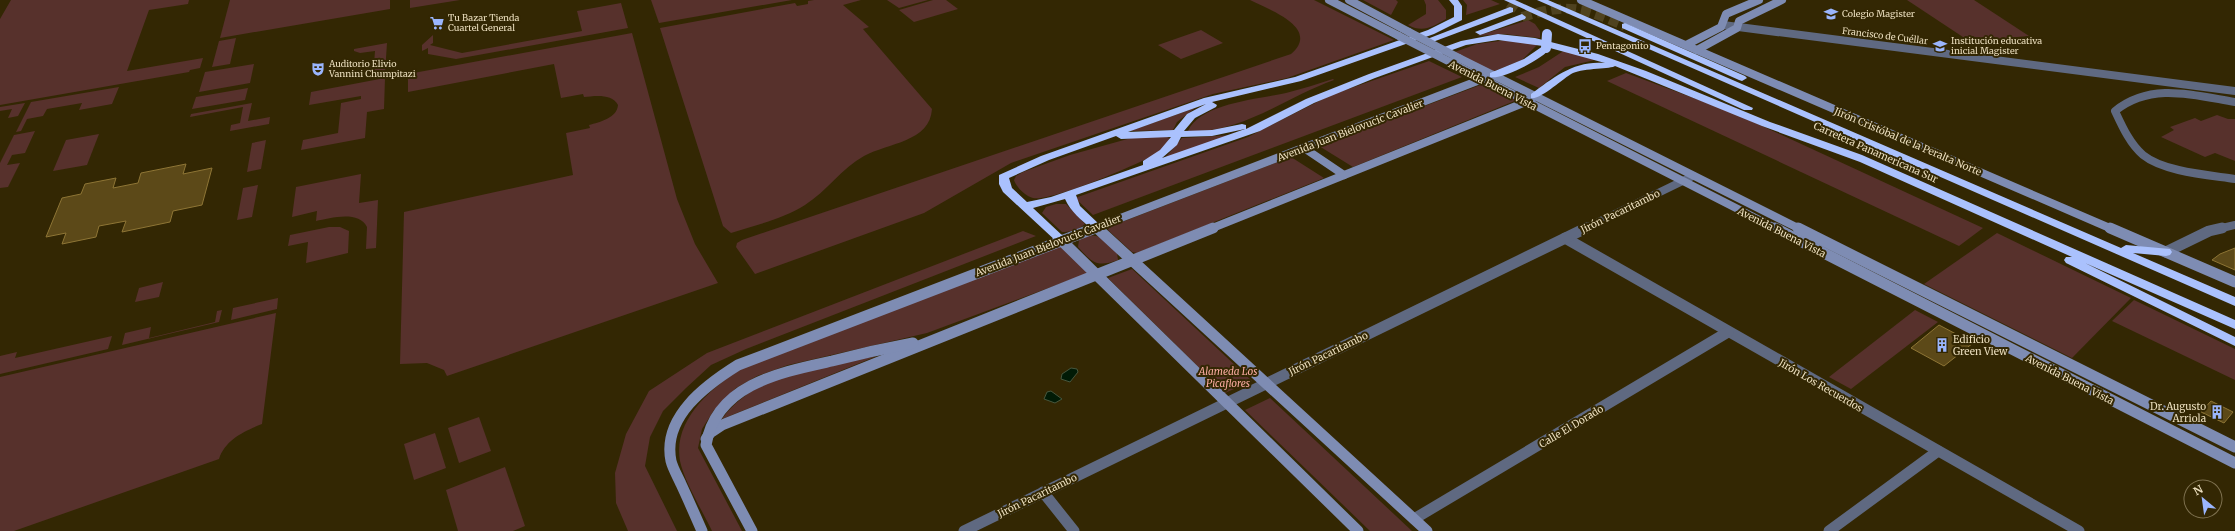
<svg xmlns="http://www.w3.org/2000/svg" width="2235" height="531" font-family="Merriweather,serif">
	<style>
		.green { fill: #57312c }
		.water { fill: #011b06; stroke: #47563d }
		.building { fill: #5c4918; stroke: #8e7535 }
		.lines { fill: none; stroke-linecap: round; stroke-linejoin: round }
		.highway-tunnel { stroke: #4f421f; stroke-width: 10; stroke-dasharray: 10 5; stroke-linecap: butt }
		.street-far1 { stroke: #5f6981; stroke-width: 8 }
		.street { stroke: #5f6981; stroke-width: 11 }
		.secondary-far1 { stroke: #7e8cb3; stroke-width: 8 }
		.secondary { stroke: #7e8cb3; stroke-width: 11 }
		.highway { fill: #aac1fd; fill-rule: evenodd }
		.secondary-bridge { stroke: #7e8cb3; stroke-width: 8 }
		.highway-bridge { stroke: #aac1fd; stroke-width: 10 }
		.labels { text-anchor: middle; stroke-width: 4; stroke-linejoin: round; paint-order: stroke }
		.far-poi-label { font-size: 9px; fill: #ebdebe; stroke: #332703; text-anchor: start }
		.far-street-label { font-size: 9px; fill: #ebdebe; stroke: #332703 }
		.street-label { font-size: 10px; fill: #ebdebe; stroke: #332703 }
		.poi-label { font-size: 10px; fill: #ebdebe; stroke: #332703; text-anchor: start }
		.park-label { font-size: 10px; font-style: italic; fill: #f9aba0; stroke: #332703 }
	</style>
	<rect width="100%" height="100%" fill="#332703"/>
	<g class="green">
		<polygon points="11,0 189,0 188,4 149,10 127,71 203,58 200,68 190,70 189,72 0,105 0,19"/>
		<polygon points="230,0 390,0 390,9 220,38"/>
		<polygon points="410,0 460,0 410,8"/>
		<polygon points="651,0 792,0 659,23"/>
		<path d="M814,0H861L843,5L869,27L863,29L932,109C930,142 888,143 864,156C842,168 827,191 805,205C783,219 756,225 731,233L723,226L660,28L795,3L797,6L808,4V1Z"/>
		<polygon points="887,0 928,0 899,8"/>
		<polygon points="933,0 946,0 958,9 914,22 899,10"/>
		<path d="M1250,0H1314L1394,40L1287,78L1213,94L1011,163L924,213L755,274L736,247L737,243L742,240L1291,54C1321,28 1270,10 1250,0Z"/>
		<polygon points="1363,0 1396,0 1398,2 1391,15"/>
		<path d="M1424,0H1438L1446,10V19C1432,27 1423,33 1408,25L1426,14V5Z"/>
		<polygon points="1463,0 1491,0 1500,4 1466,15 1467,5"/>
		<polygon points="1907,0 1974,0 2029,36 1969,41"/>
		<polygon points="621,3 628,28 456,59 428,54 428,48 422,51 422,45 433,35 433,43 430,45 462,53 582,31 577,11"/>
		<polygon points="1528,20 1535,24 1540,31 1540,38 1504,34 1477,36"/>
		<polygon points="1201,30 1223,43 1181,59 1158,45"/>
		<path d="M632,33L677,199L695,244L718,283L447,376L444,370L427,363L400,364L404,212L573,175L566,133L590,128L589,125C600,122 617,118 618,105C612,93 594,96 584,97L583,94L561,98L554,64L408,92V74Z"/>
		<polygon points="236,38 230,64 212,67 219,41"/>
		<polygon points="1507,40 1538,44 1522,60 1492,72 1452,53 1477,44"/>
		<polygon points="387,43 385,73 359,78 359,73 374,64 375,51 360,53 354,51 354,49"/>
		<polygon points="1565,50 1599,59 1565,67 1539,88 1515,77 1539,67"/>
		<polygon points="1429,61 1462,77 1093,215 1075,198 1248,137 1331,95"/>
		<polygon points="254,64 250,83 199,92 205,72"/>
		<polygon points="1626,73 1734,113 1983,228 1959,246 1607,81"/>
		<polygon points="385,78 384,109 367,112 365,138 301,150 303,140 338,133 341,103 361,99 361,96 309,105 311,92"/>
		<path d="M1333,79L1334,80C1286,97 1241,134 1188,131C1200,103 1259,99 1286,93C1302,89 1317,84 1333,79Z"/>
		<polygon points="1483,84 1517,100 1353,167 1319,146"/>
		<polygon points="119,87 112,104 79,110 82,103 47,109 43,116 27,119 21,131 16,132 31,102"/>
		<polygon points="248,88 245,100 192,109 196,97"/>
		<polygon points="25,103 18,116 8,118 12,109 0,111 0,107"/>
		<polygon points="252,103 248,121 270,117 269,124 230,131 231,125 240,123 243,107 190,117 191,114"/>
		<polygon points="1195,108 1177,122 1173,130 1130,131"/>
		<polygon points="2217,115 2228,119 2235,119 2235,161 2215,153 2205,157 2161,137 2174,130 2170,127 2195,118 2201,121"/>
		<polygon points="35,131 25,153 12,155 7,165 20,163 8,187 0,188 0,163 14,135"/>
		<polygon points="99,134 87,165 53,171 66,140"/>
		<polygon points="1233,135 1164,159 1182,138"/>
		<path d="M1166,136L1170,139C1166,146 1159,152 1152,156C1134,166 1050,202 1033,198C1026,197 1016,187 1014,180L1016,176L1023,172L1070,155L1131,138Z"/>
		<polygon points="266,140 261,169 247,172 252,143"/>
		<polygon points="1291,157 1324,178 1137,253 1132,252 1108,230 1109,227"/>
		<path d="M361,174L359,203L378,200L376,248L366,249L367,227C359,210 330,218 316,221L317,211L292,217L296,187Z"/>
		<polygon points="258,185 252,217 237,220 243,188"/>
		<path d="M1056,204H1066L1085,224C1078,230 1071,232 1062,232L1042,213L1046,207Z"/>
		<polygon points="329,227 340,227 349,231 348,253 306,263 308,242 288,246 290,235"/>
		<polygon points="1023,231 1036,236 746,349 711,365 686,388 663,411 650,437 645,466 677,531 628,531 616,503 615,473 626,434 649,391 707,353"/>
		<polygon points="1997,233 2131,298 2072,358 1924,284"/>
		<path d="M1090,235L1101,237L1117,253L1118,260C1096,268 1092,262 1078,247L1079,240Z"/>
		<path d="M1057,247H1063L1087,271L1086,274L927,333L788,365L757,376L736,388L714,410L702,429L698,448L742,531H712C703,512 684,481 680,461C673,420 710,389 741,369Z"/>
		<polygon points="1132,269 1252,381 1225,393 1108,278"/>
		<polygon points="163,282 159,297 135,302 139,288"/>
		<polygon points="278,298 277,309 231,320 233,308"/>
		<polygon points="2134,300 2235,349 2235,380 2112,321"/>
		<polygon points="222,310 219,322 122,345 125,333 151,327 149,338 215,322 217,311"/>
		<polygon points="1915,310 1938,322 1851,389 1829,377"/>
		<path d="M276,313L262,424C244,431 225,440 219,459L14,531H0V377Z"/>
		<polygon points="112,336 108,349 0,374 0,356 17,352 15,358"/>
		<path d="M877,356L722,419C757,371 823,367 877,356Z"/>
		<polygon points="1270,398 1412,531 1370,531 1245,410"/>
		<polygon points="479,417 491,451 459,463 448,428"/>
		<polygon points="435,433 446,468 414,480 404,444"/>
		<polygon points="505,467 525,526 513,531 458,531 446,490"/>
	</g>
	<g class="water">
		<polygon points="1071,368 1077,369 1078,372 1070,382 1061,379 1062,374"/>
		<polygon points="1051,391 1062,399 1055,403 1044,399 1047,392"/>
	</g>
	<g class="building">
		<polygon points="186,164 183,174 212,168 202,205 173,211 170,222 122,232 126,221 99,226 96,237 62,244 66,233 46,237 62,198 81,194 85,184 116,178 113,188 138,183 141,173"/>
		<polygon points="2235,248 2235,270 2212,260 2220,254"/>
		<polygon points="1939,325 1973,343 1944,366 1911,348"/>
		<polygon points="2211,401 2233,412 2224,423 2201,412"/>
	</g>
	<g class="lines">
		<g class="highway-tunnel">
			<polyline points="1510,10 1517,0"/>
			<path d="M1522,17C1569,3 1581,7 1625,26"/>
		</g>
		<g class="street-far1">
			<polyline points="1723,25 2235,91"/>
			<path d="M2235,102C2193,95 2151,82 2115,111C2122,126 2130,144 2143,155C2164,172 2209,175 2235,179"/>
			<polyline points="1584,229 1693,176"/>
			<polyline points="2218,229 2235,225"/>
		</g>
		<g class="street">
			<polyline points="1565,238 2079,531"/>
			<polyline points="2166,252 2209,231 2222,228"/>
			<polyline points="1043,492 1074,531"/>
			<polyline points="1414,519 1728,332"/>
			<polyline points="964,531 1586,228"/>
			<polyline points="1829,531 1938,451"/>
		</g>
		<g class="secondary-far1">
			<polyline points="1329,0 1399,36"/>
			<polyline points="1349,0 1409,32"/>
			<polyline points="1581,0 2112,229"/>
			<polyline points="1686,45 1721,27 1726,14 1759,0"/>
			<polyline points="1697,50 1737,28 1739,21 1782,0"/>
			<polyline points="1459,58 1800,229"/>
			<polyline points="1450,62 1777,229"/>
			<polyline points="1304,148 1344,175"/>
			<polyline points="1096,227 1098,229"/>
			<polyline points="1092,229 1493,75"/>
			<polyline points="1210,229 1526,102 1535,96"/>
		</g>
		<g class="secondary">
			<polyline points="1097,228 1427,531"/>
			<polyline points="1775,228 2235,463"/>
			<polyline points="1798,228 2235,447"/>
			<polyline points="2110,228 2235,282"/>
			<polyline points="1061,240 1358,531"/>
			<polyline points="706,439 710,433 722,425 1213,228"/>
			<path d="M702,531C695,515 688,499 681,484C678,477 673,469 671,461C662,417 706,385 738,365L1095,228"/>
			<path d="M752,531L706,445C716,384 782,372 832,361C859,354 886,348 913,343"/>
		</g>
		<g class="highway">
			<path d="M1449,0H1458L1462,6V20L1434,34L1301,81L1212,102L1217,105L1216,107L1195,118L1184,131L1212,130L1242,124L1246,125V129L1306,99L1369,74L1461,41L1498,34L1535,38L1598,54L1646,71L1770,122L1862,155L2235,320V329L2085,263L2235,337V346L2066,263L2064,260L2066,257H2072L1860,162L1762,126L1615,66C1612,69 1584,68 1573,73C1563,78 1541,100 1531,98V94C1554,77 1575,60 1605,63L1550,48C1545,58 1502,80 1490,77V73L1524,59L1543,46L1498,40L1466,45L1375,78L1314,103L1260,131L1076,195L1080,206L1100,225L1102,227L1100,229H1092C1081,220 1071,212 1065,199L1033,208L1065,238L1067,240L1065,242H1057L1003,192L999,184V175L1041,156L1204,98L1295,77L1428,30L1454,17V6ZM1206,104L1187,114L1174,130L1128,132ZM1245,129L1162,158L1177,145L1181,137L1212,136ZM1116,136L1121,139L1171,137L1160,150L1143,161V165L1051,197L1027,202L1012,188L1009,178L1049,160Z"/>
			<polygon points="1504,0 1515,0 1753,108 1752,110 1744,110"/>
			<polygon points="1537,0 1548,0 2121,248 2126,245 2170,249 2172,252 2170,255 2166,256 2133,253 2235,297 2235,306"/>
			<polygon points="1510,7 1513,8 1513,12 1430,43 1427,44 1422,41"/>
			<polygon points="1522,14 1526,17 1525,19 1483,34 1480,35 1475,32"/>
			<polygon points="1625,23 1745,76 1747,78 1742,81 1739,80 1622,28 1622,24"/>
		</g>
		<g class="secondary-bridge">
			<polyline points="1409,32 1459,58"/>
			<polyline points="1399,36 1450,62"/>
		</g>
		<polyline class="highway-bridge" points="1546,48 1547,34"/>
	</g>
	<defs>
		<symbol id="school-bare" viewBox="-9 -9 18 18"><path d="M0-5L7-2L0 1L-7-2ZM-4 1L0 2.5L4 1V4Q0 6-4 4Z" fill="#9ab5fd" stroke="#332703" stroke-width="2.5" paint-order="stroke"/></symbol>
		<symbol id="supermarket-bare" viewBox="-9 -9 18 18"><path d="M-6-5.5h2.5l.6 2H6L4.5 2H-2.5L-4.4-4H-6ZM-1.5 3.2a1.3 1.3 0 1 0 .1 0ZM3 3.2a1.3 1.3 0 1 0 .1 0Z" fill="#9ab5fd" stroke="#332703" stroke-width="2.5" paint-order="stroke"/></symbol>
		<symbol id="bus-bare" viewBox="-9 -9 18 18"><path d="M-5-6H5V4H4V6H2V4H-2V6H-4V4H-5ZM-3.5-4V0h7V-4ZM-3.5 1.2v1.5H-2V1.2ZM2 1.2v1.5H3.5V1.2Z" fill="#9ab5fd" stroke="#332703" stroke-width="2.5" paint-order="stroke"/></symbol>
		<symbol id="theatre-bare" viewBox="-9 -9 18 18"><path d="M-5-5.5Q0-4 5-5.5V0Q5 5 0 6Q-5 5-5 0ZM-3.3-2.5H-1v1.5H-3.3ZM1-2.5H3.3v1.5H1ZM-2.8 1Q0 5.5 2.8 1Z" fill="#9ab5fd" stroke="#332703" stroke-width="2.5" paint-order="stroke"/></symbol>
		<symbol id="building-bare" viewBox="-9 -9 18 18"><path d="M-4-6H4V6H1V3H-1V6H-4ZM-2.5-4.3h1.7v1.8h-1.7ZM.8-4.3h1.7v1.8H.8ZM-2.5-1h1.7V.8h-1.7ZM.8-1h1.7V.8H.8Z" fill="#9ab5fd" stroke="#332703" stroke-width="2.5" paint-order="stroke"/></symbol>
	</defs>
	<g fill-rule="evenodd">
		<use href="#school-bare" x="1821" y="4" width="20" height="20"/>
		<use href="#supermarket-bare" x="427" y="13" width="20" height="20"/>
		<use href="#bus-bare" x="1575" y="36" width="20" height="20"/>
		<use href="#school-bare" x="1930" y="36" width="20" height="20"/>
		<use href="#theatre-bare" x="308" y="59" width="20" height="20"/>
		<use href="#building-bare" x="1932" y="335" width="20" height="20"/>
		<use href="#building-bare" x="2207" y="402" width="20" height="20"/>
	</g>
	<g class="labels">
		<g class="far-poi-label">
			<text x="1842" y="17">Colegio Magister</text>
			<text x="448" y="21">Tu Bazar Tienda<tspan x="448" dy="10">Cuartel General</tspan></text>
			<text x="1951" y="44">Institución educativa<tspan x="1951" dy="10">inicial Magister</tspan></text>
			<text x="1596" y="49">Pentagonito</text>
			<text x="329" y="67">Auditorio Elivio<tspan x="329" dy="10">Vannini Chumpitazi</tspan></text>
		</g>
		<g class="far-street-label">
			<text transform="translate(1885 36) rotate(7)" y="3">Francisco de Cuéllar</text>
		</g>
		<g class="street-label">
			<text transform="translate(1493 85) rotate(27)" y="4">Avenida Buena Vista</text>
			<text transform="translate(1350 130) rotate(-21)" y="4">Avenida Juan Bielovucic Cavalier</text>
			<text transform="translate(1908 141) rotate(23)" y="4">Jirón Cristóbal de la Peralta Norte</text>
			<text transform="translate(1876 152) rotate(24)" y="4">Carretera Panamericana Sur</text>
			<text transform="translate(1620 211) rotate(-26)" y="4">Jirón Pacaritambo</text>
			<text transform="translate(1782 232) rotate(27)" y="4">Avenida Buena Vista</text>
			<text transform="translate(1048 245) rotate(-21)" y="4">Avenida Juan Bielovucic Cavalier</text>
			<text transform="translate(1328 353) rotate(-26)" y="4">Jirón Pacaritambo</text>
			<text transform="translate(2070 379) rotate(27)" y="4">Avenida Buena Vista</text>
			<text transform="translate(1821 385) rotate(30)" y="4">Jirón Los Recuerdos</text>
			<text transform="translate(1571 426) rotate(-31)" y="4">Calle El Dorado</text>
			<text transform="translate(1037 495) rotate(-26)" y="4">Jirón Pacaritambo</text>
		</g>
		<g class="poi-label">
			<text x="1953" y="343">Edificio<tspan x="1953" dy="12">Green View</tspan></text>
			<text x="2206" y="410" text-anchor="end">Dr. Augusto<tspan x="2206" dy="12">Arriola</tspan></text>
		</g>
		<g class="park-label">
			<text x="1228" y="375">Alameda Los<tspan x="1228" dy="12">Picaflores</tspan></text>
		</g>
	</g>
	<g transform="translate(2203 499) rotate(331)"><circle r="19" fill="#332703" stroke="#7d704e"/>
	<path d="M0-3L7 15L0 10L-7 15Z" fill="#9ab5fd"/>
	<text y="-6" font-size="11" font-weight="bold" text-anchor="middle" fill="#ebdebe">N</text>
	</g>
</svg>
